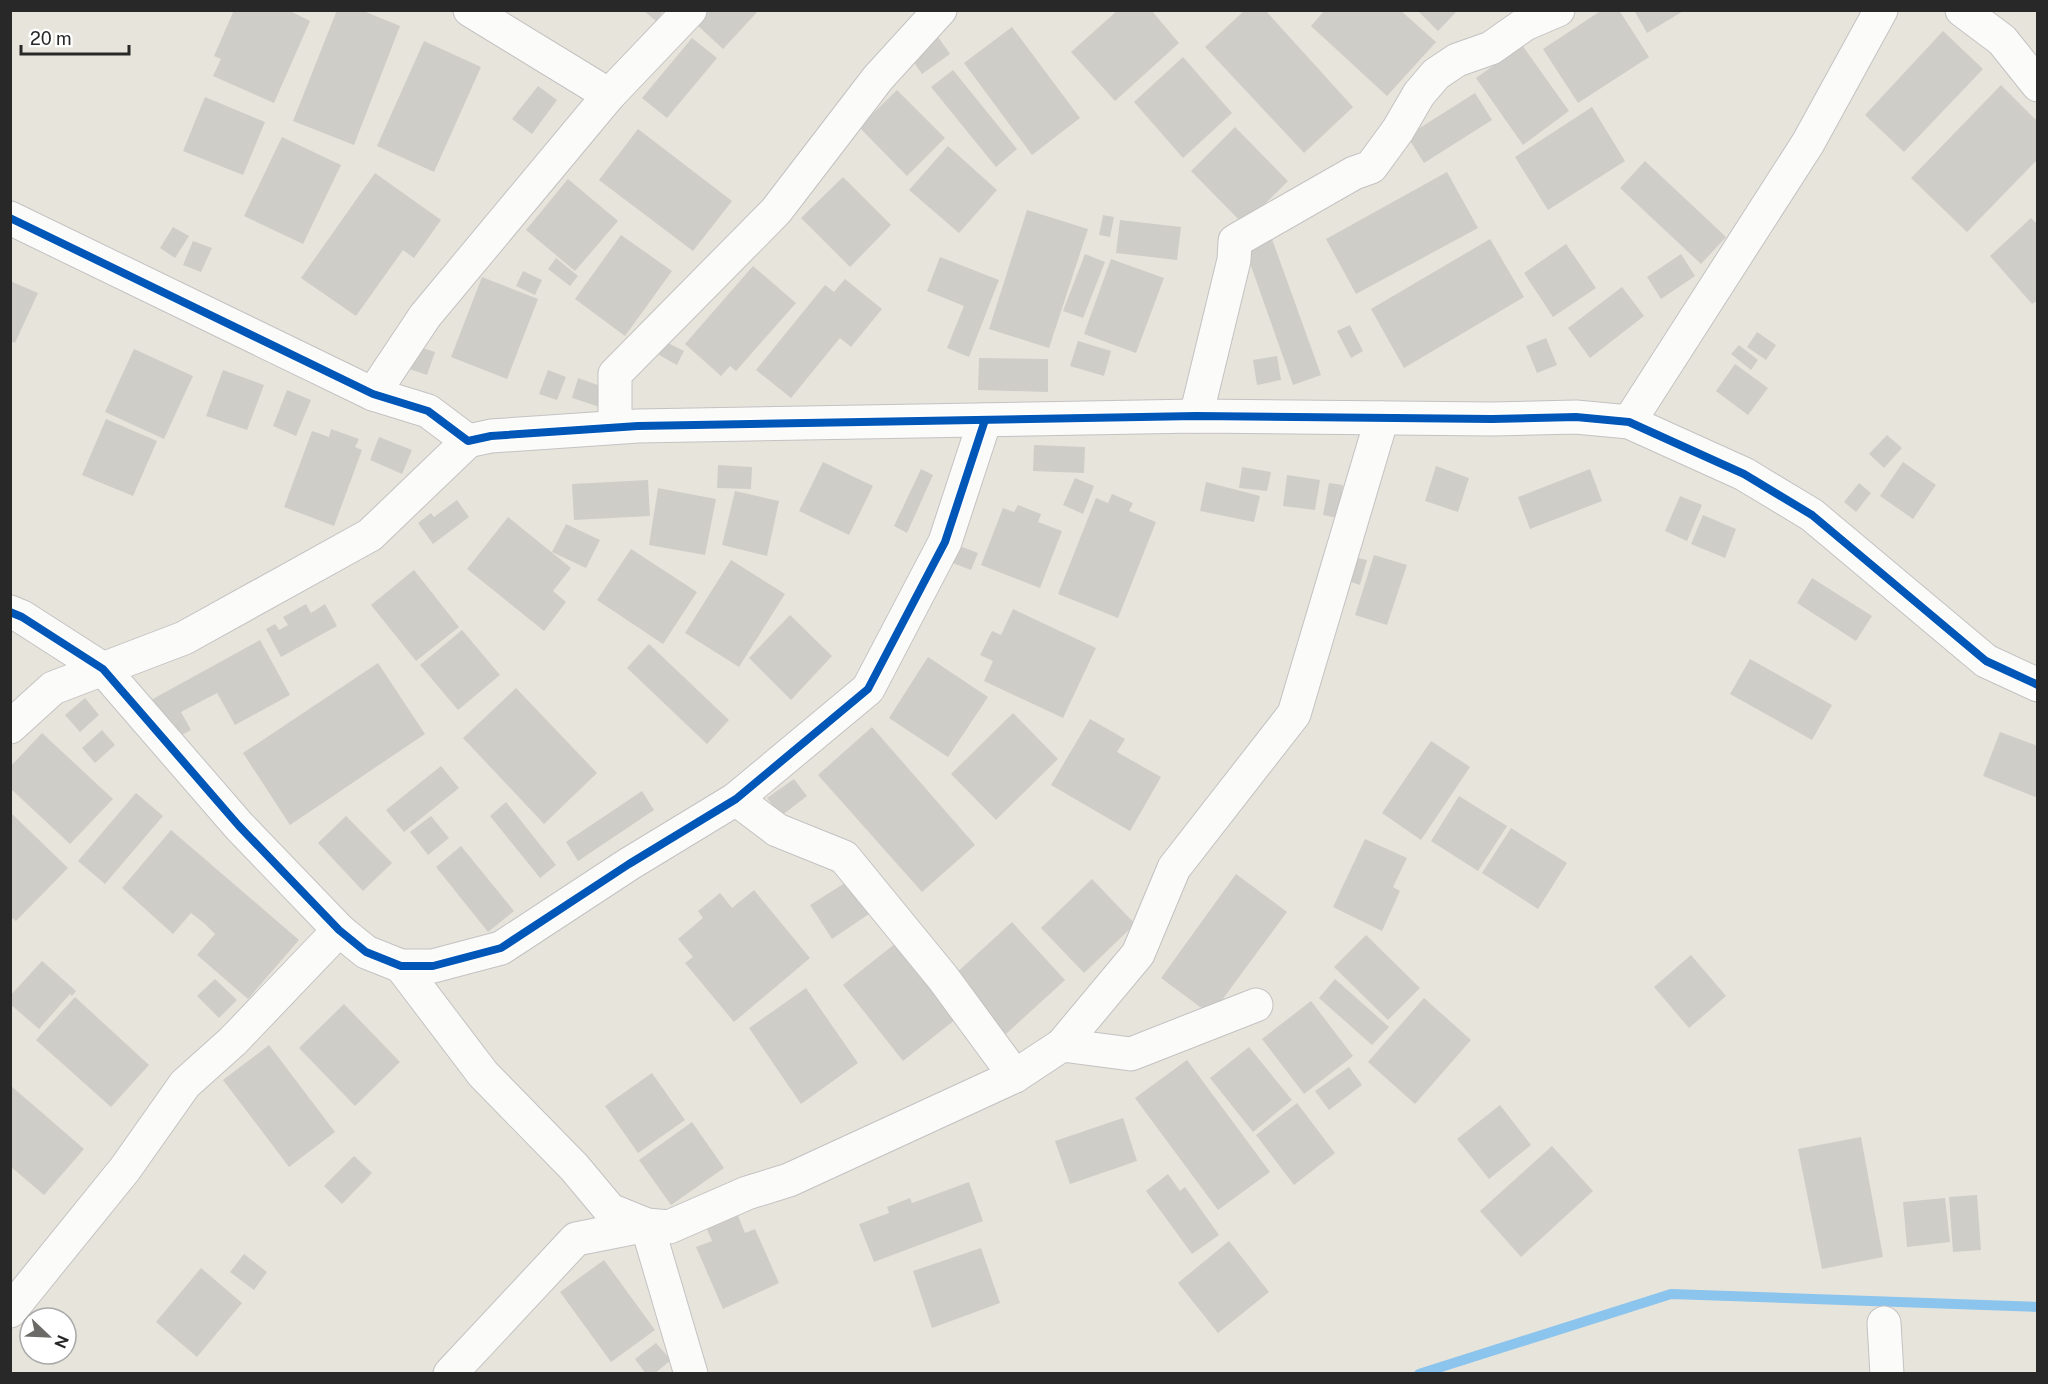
<svg xmlns="http://www.w3.org/2000/svg" width="2048" height="1384" font-family="'Public Sans',sans-serif">
	<style>
		.lines { fill: none; stroke-linecap: round; stroke-linejoin: round }
		.stream { stroke: #8bc4ed; stroke-width: 10 }
		.building { fill: #cfcdc8 }
		.minor-casing { stroke: #c4c2c2; stroke-width: 35 }
		.minor { stroke: #fbfbfa; stroke-width: 33 }
		.cycleway-casing { stroke: #fff; stroke-width: 11 }
		.cycleway { stroke: #0057b8; stroke-width: 8 }
	</style>
	<rect width="100%" height="100%" fill="#e7e4dc"/>
	<g class="lines">
		<polyline class="stream" points="1419,1374 1671,1294 2038,1307"/>
	</g>
	<g class="building">
		<polygon points="234,10 293,10 292,12 310,21 274,103 213,76 221,59 214,56"/>
		<polygon points="337,10 361,10 400,26 354,145 293,121"/>
		<polygon points="643,10 664,10 656,21"/>
		<polygon points="706,10 759,10 723,49 695,23"/>
		<polygon points="1118,10 1151,10 1179,43 1115,101 1071,52"/>
		<polygon points="1245,10 1265,10 1353,107 1304,153 1205,47"/>
		<polygon points="1325,10 1400,10 1436,42 1387,96 1311,26"/>
		<polygon points="1417,10 1458,10 1438,31"/>
		<polygon points="1602,10 1619,10 1649,57 1578,103 1543,49"/>
		<polygon points="1634,10 1685,10 1647,33"/>
		<polygon points="1012,27 1080,118 1032,155 964,63"/>
		<polygon points="1943,31 1983,69 1904,152 1865,115"/>
		<polygon points="936,34 950,54 922,74 908,54"/>
		<polygon points="692,38 717,58 667,118 642,98"/>
		<polygon points="424,41 481,67 434,172 377,146"/>
		<polygon points="1522,45 1569,111 1523,145 1476,78"/>
		<polygon points="1183,57 1232,113 1183,158 1134,102"/>
		<polygon points="953,70 1017,149 996,167 931,87"/>
		<polygon points="2001,85 2038,122 2038,159 1967,232 1911,178"/>
		<polygon points="538,86 557,100 532,134 512,119"/>
		<polygon points="897,90 945,138 907,176 859,127"/>
		<polygon points="1475,93 1492,120 1424,163 1407,136"/>
		<polygon points="205,97 265,122 243,175 183,151"/>
		<polygon points="1592,107 1625,161 1548,210 1515,157"/>
		<polygon points="1235,127 1288,181 1244,225 1191,171"/>
		<polygon points="638,129 732,201 693,251 599,180"/>
		<polygon points="282,137 341,165 303,244 244,216"/>
		<polygon points="948,146 997,190 959,233 909,190"/>
		<polygon points="1645,161 1726,237 1701,264 1620,188"/>
		<polygon points="1447,172 1478,228 1356,294 1326,239"/>
		<polygon points="375,173 441,220 414,258 403,250 356,316 301,278"/>
		<polygon points="843,177 891,225 850,267 801,218"/>
		<polygon points="568,179 618,221 575,271 526,230"/>
		<polygon points="1027,210 1088,229 1049,348 989,329"/>
		<polygon points="1103,215 1114,217 1110,237 1099,235"/>
		<polygon points="2031,218 2038,225 2038,300 2032,304 1990,256"/>
		<polygon points="1120,220 1181,227 1177,260 1116,253"/>
		<polygon points="173,227 189,236 175,258 160,248"/>
		<polygon points="621,235 672,271 625,336 575,299"/>
		<polygon points="1272,239 1321,375 1293,385 1245,249"/>
		<polygon points="1490,239 1524,297 1404,368 1371,309"/>
		<polygon points="193,241 212,248 201,272 183,265"/>
		<polygon points="1566,244 1596,288 1553,317 1524,273"/>
		<polygon points="1085,254 1105,262 1083,318 1063,311"/>
		<polygon points="1681,254 1695,276 1661,299 1647,277"/>
		<polygon points="940,257 999,280 969,357 947,348 964,306 927,291"/>
		<polygon points="556,258 578,276 570,286 548,269"/>
		<polygon points="1111,259 1164,278 1136,353 1084,334"/>
		<polygon points="753,266 796,303 736,371 730,366 721,376 685,344"/>
		<polygon points="523,271 542,280 535,295 516,286"/>
		<polygon points="482,277 538,299 507,379 451,357"/>
		<polygon points="845,279 882,309 851,347 840,338 791,398 756,370 825,285 834,292"/>
		<polygon points="10,281 38,293 15,343 10,341"/>
		<polygon points="1622,287 1644,316 1590,358 1568,328"/>
		<polygon points="1350,325 1363,351 1351,358 1337,331"/>
		<polygon points="1757,332 1776,345 1766,360 1747,347"/>
		<polygon points="1546,338 1557,365 1537,373 1526,346"/>
		<polygon points="1078,341 1111,351 1104,376 1070,366"/>
		<polygon points="666,342 684,351 677,365 659,355"/>
		<polygon points="414,345 435,352 427,375 406,368"/>
		<polygon points="1739,345 1758,360 1751,370 1731,354"/>
		<polygon points="134,349 193,376 164,439 105,412"/>
		<polygon points="1277,356 1281,380 1257,385 1253,360"/>
		<polygon points="979,358 1048,359 1048,392 978,390"/>
		<polygon points="1735,364 1768,388 1748,415 1716,391"/>
		<polygon points="223,370 264,385 247,430 206,416"/>
		<polygon points="548,370 566,377 557,400 539,394"/>
		<polygon points="578,378 606,388 600,407 572,398"/>
		<polygon points="287,390 311,400 296,436 273,426"/>
		<polygon points="106,419 157,441 133,496 82,475"/>
		<polygon points="331,429 359,439 355,447 362,450 334,526 284,507 312,431 329,437"/>
		<polygon points="1887,435 1902,448 1884,468 1869,454"/>
		<polygon points="379,437 412,450 402,474 370,460"/>
		<polygon points="1034,445 1085,447 1084,473 1033,471"/>
		<polygon points="823,462 873,486 849,535 799,511"/>
		<polygon points="1903,462 1936,485 1913,519 1880,496"/>
		<polygon points="718,465 752,467 751,489 717,488"/>
		<polygon points="1436,466 1469,478 1458,512 1425,501"/>
		<polygon points="1242,467 1271,472 1267,491 1239,488"/>
		<polygon points="921,469 933,475 907,533 894,526"/>
		<polygon points="1590,469 1602,501 1530,529 1518,497"/>
		<polygon points="1287,475 1320,480 1315,510 1283,506"/>
		<polygon points="1075,478 1094,486 1083,514 1063,505"/>
		<polygon points="648,480 650,516 574,520 572,484"/>
		<polygon points="1206,482 1260,496 1254,522 1200,511"/>
		<polygon points="1329,483 1343,485 1338,518 1323,515"/>
		<polygon points="1859,483 1871,493 1856,512 1844,502"/>
		<polygon points="658,488 716,499 705,555 649,545"/>
		<polygon points="735,491 779,501 767,556 722,545"/>
		<polygon points="1112,494 1133,503 1129,511 1156,522 1118,618 1058,594 1096,498 1108,503"/>
		<polygon points="1680,496 1702,505 1687,541 1665,531"/>
		<polygon points="457,500 469,517 433,544 418,523 431,513 434,517"/>
		<polygon points="1018,505 1041,514 1038,522 1062,531 1040,588 981,565 1003,508 1014,512"/>
		<polygon points="1703,515 1736,529 1725,558 1691,544"/>
		<polygon points="508,517 571,568 553,591 566,602 544,631 467,569"/>
		<polygon points="566,524 600,540 586,568 552,552"/>
		<polygon points="957,545 978,553 971,570 950,562"/>
		<polygon points="631,549 697,592 663,644 597,600"/>
		<polygon points="1374,555 1407,565 1387,625 1355,615"/>
		<polygon points="1358,558 1367,560 1360,585 1351,582"/>
		<polygon points="731,560 785,594 739,667 685,633"/>
		<polygon points="414,570 459,627 416,661 371,605"/>
		<polygon points="1812,578 1872,616 1856,641 1797,603"/>
		<polygon points="306,604 311,613 325,604 337,626 281,657 266,629 275,624 279,630 288,625 283,617"/>
		<polygon points="1013,609 1096,648 1063,718 984,681 993,661 980,655 992,631 1001,635"/>
		<polygon points="790,615 832,656 791,700 749,658"/>
		<polygon points="462,630 500,675 458,710 420,665"/>
		<polygon points="260,640 290,695 235,725 217,693 181,712 191,730 172,740 151,700"/>
		<polygon points="649,644 729,720 707,744 627,668"/>
		<polygon points="928,657 988,697 948,757 889,718"/>
		<polygon points="1750,659 1832,705 1812,740 1730,694"/>
		<polygon points="378,663 425,734 290,825 243,753"/>
		<polygon points="516,688 597,773 544,824 463,738"/>
		<polygon points="85,698 99,715 80,732 65,715"/>
		<polygon points="1013,713 1058,759 996,820 951,774"/>
		<polygon points="1090,719 1125,739 1117,752 1161,777 1130,831 1051,785"/>
		<polygon points="872,727 975,845 922,892 818,775"/>
		<polygon points="102,730 115,745 95,763 82,748"/>
		<polygon points="2000,732 2038,746 2038,798 1983,776"/>
		<polygon points="42,733 113,799 70,844 10,788 10,767"/>
		<polygon points="1431,741 1470,767 1421,840 1382,813"/>
		<polygon points="441,766 459,788 404,832 386,810"/>
		<polygon points="794,779 807,796 781,816 767,798"/>
		<polygon points="642,791 654,810 578,861 566,842"/>
		<polygon points="136,793 163,816 105,884 78,861"/>
		<polygon points="1459,796 1507,826 1478,871 1431,841"/>
		<polygon points="506,802 556,865 540,878 490,816"/>
		<polygon points="10,812 68,868 16,921 10,916"/>
		<polygon points="346,816 392,863 363,891 318,843"/>
		<polygon points="431,816 449,838 428,855 410,832"/>
		<polygon points="1511,828 1567,863 1538,909 1482,873"/>
		<polygon points="171,830 299,940 248,999 197,955 215,934 205,924 191,913 173,934 122,888"/>
		<polygon points="1365,839 1407,858 1393,887 1400,891 1382,931 1333,907"/>
		<polygon points="461,846 514,911 488,932 436,867"/>
		<polygon points="1236,874 1287,912 1211,1015 1161,978"/>
		<polygon points="1092,879 1135,924 1084,973 1041,928"/>
		<polygon points="848,881 869,914 832,939 810,905"/>
		<polygon points="754,890 810,958 734,1022 685,963 693,957 678,939 703,918 698,911 720,893 732,908"/>
		<polygon points="1012,922 1065,980 1006,1034 953,976"/>
		<polygon points="1366,935 1420,988 1388,1020 1334,967"/>
		<polygon points="901,939 961,1015 903,1061 843,985"/>
		<polygon points="1691,955 1726,996 1689,1028 1654,987"/>
		<polygon points="42,961 76,991 72,996 70,994 39,1029 10,1004 10,996"/>
		<polygon points="215,979 237,1000 219,1018 197,996"/>
		<polygon points="1335,979 1389,1027 1372,1045 1319,998"/>
		<polygon points="806,988 858,1063 801,1104 749,1028"/>
		<polygon points="75,997 149,1065 111,1107 36,1040"/>
		<polygon points="1424,998 1471,1040 1415,1104 1368,1062"/>
		<polygon points="1311,1001 1353,1056 1304,1094 1262,1039"/>
		<polygon points="344,1004 400,1062 355,1106 299,1048"/>
		<polygon points="269,1045 335,1132 289,1167 223,1080"/>
		<polygon points="1249,1047 1292,1100 1253,1132 1210,1078"/>
		<polygon points="1187,1060 1270,1172 1218,1210 1135,1098"/>
		<polygon points="1349,1067 1362,1085 1329,1110 1315,1091"/>
		<polygon points="652,1073 685,1120 638,1153 605,1106"/>
		<polygon points="10,1085 84,1149 44,1195 10,1166"/>
		<polygon points="1297,1103 1335,1153 1294,1185 1256,1135"/>
		<polygon points="1500,1105 1531,1145 1489,1179 1457,1139"/>
		<polygon points="1123,1118 1137,1161 1070,1184 1055,1141"/>
		<polygon points="692,1122 724,1168 671,1205 639,1160"/>
		<polygon points="1861,1137 1883,1257 1822,1269 1798,1149"/>
		<polygon points="1552,1146 1593,1191 1521,1257 1480,1211"/>
		<polygon points="354,1156 372,1173 342,1204 324,1186"/>
		<polygon points="1168,1174 1180,1191 1185,1187 1219,1235 1192,1254 1146,1191"/>
		<polygon points="969,1182 983,1221 874,1262 859,1224 889,1213 887,1207 910,1198 912,1203"/>
		<polygon points="1977,1195 1981,1250 1953,1252 1949,1197"/>
		<polygon points="1945,1198 1950,1242 1907,1247 1903,1202"/>
		<polygon points="737,1213 745,1233 755,1229 779,1283 723,1309 696,1247 712,1241 706,1227"/>
		<polygon points="1229,1241 1269,1292 1218,1333 1178,1283"/>
		<polygon points="981,1248 1000,1303 932,1328 913,1271"/>
		<polygon points="244,1254 267,1272 254,1290 230,1272"/>
		<polygon points="604,1260 655,1330 611,1362 560,1292"/>
		<polygon points="201,1268 242,1303 197,1357 156,1322"/>
		<polygon points="656,1343 671,1360 654,1374 646,1374 635,1359"/>
	</g>
	<g class="lines">
		<defs>
			<g id="minor">
				<polyline points="470,10 609,95"/>
				<polyline points="1962,10 2002,40 2038,85"/>
				<polyline points="10,218 373,394 428,411 468,441 491,436 638,426 1196,416 1492,419 1576,417 1629,422 1744,474 1812,515 1986,661 2038,685"/>
				<polyline points="373,394 425,316 609,95 690,10"/>
				<polyline points="1196,416 1234,260 1235,241 1354,173 1371,167 1398,130 1419,94 1436,74 1457,60 1491,48 1525,24 1558,10"/>
				<polyline points="1629,422 1808,143 1881,10"/>
				<polyline points="615,427 615,374 776,211 878,78 940,10"/>
				<polyline points="10,612 22,617 103,669 239,826 339,930 366,952 401,966 433,966 501,948 629,864 736,799 868,689 945,542 985,420"/>
				<polyline points="10,727 53,688 184,638 370,535 468,441"/>
				<polyline points="736,799 777,830 844,857 943,978 1015,1076"/>
				<polyline points="401,966 483,1074 574,1167 610,1210 647,1225 669,1227 747,1193 789,1180 1015,1076 1062,1045 1131,1054 1256,1005"/>
				<polyline points="1062,1045 1138,954 1174,868 1294,714 1382,418"/>
				<polyline points="10,1311 125,1169 185,1084 233,1041 339,930"/>
				<polyline points="1884,1323 1887,1374"/>
				<polyline points="450,1374 576,1239 647,1225 691,1374"/>
			</g>
		</defs>
		<use href="#minor" class="minor-casing"/>
		<use href="#minor" class="minor"/>
		<defs>
			<g id="cycleway">
				<polyline points="10,218 373,394 428,411 468,441 491,436 638,426 1196,416 1492,419 1576,417 1629,422 1744,474 1812,515 1986,661 2038,685"/>
				<polyline points="10,612 22,617 103,669 239,826 339,930 366,952 401,966 433,966 501,948 629,864 736,799 868,689 945,542 985,420"/>
			</g>
		</defs>
		<use href="#cycleway" class="cycleway-casing"/>
		<use href="#cycleway" class="cycleway"/>
	</g>
	<rect width="2048" height="1384" fill="none" stroke="#282828" stroke-width="24"/>
	<g transform="translate(48 1336) rotate(113)"><circle r="28" fill="#ffffff" stroke="#a9a9a9" stroke-width="1.5"/>
	<path d="M0-4.5L10 22L0 15L-10 22Z" fill="#6b6a67"/>
	<text y="-9" font-size="16" font-weight="bold" text-anchor="middle" fill="#282828">N</text>
	</g>
	<path d="M21 45v9h108v-9" fill="none" stroke="#282828" stroke-width="3"/>
	<text x="30" y="45" font-size="18" fill="#282828" stroke="#ffffff" stroke-width="4.5" paint-order="stroke">20 m</text>
</svg>
